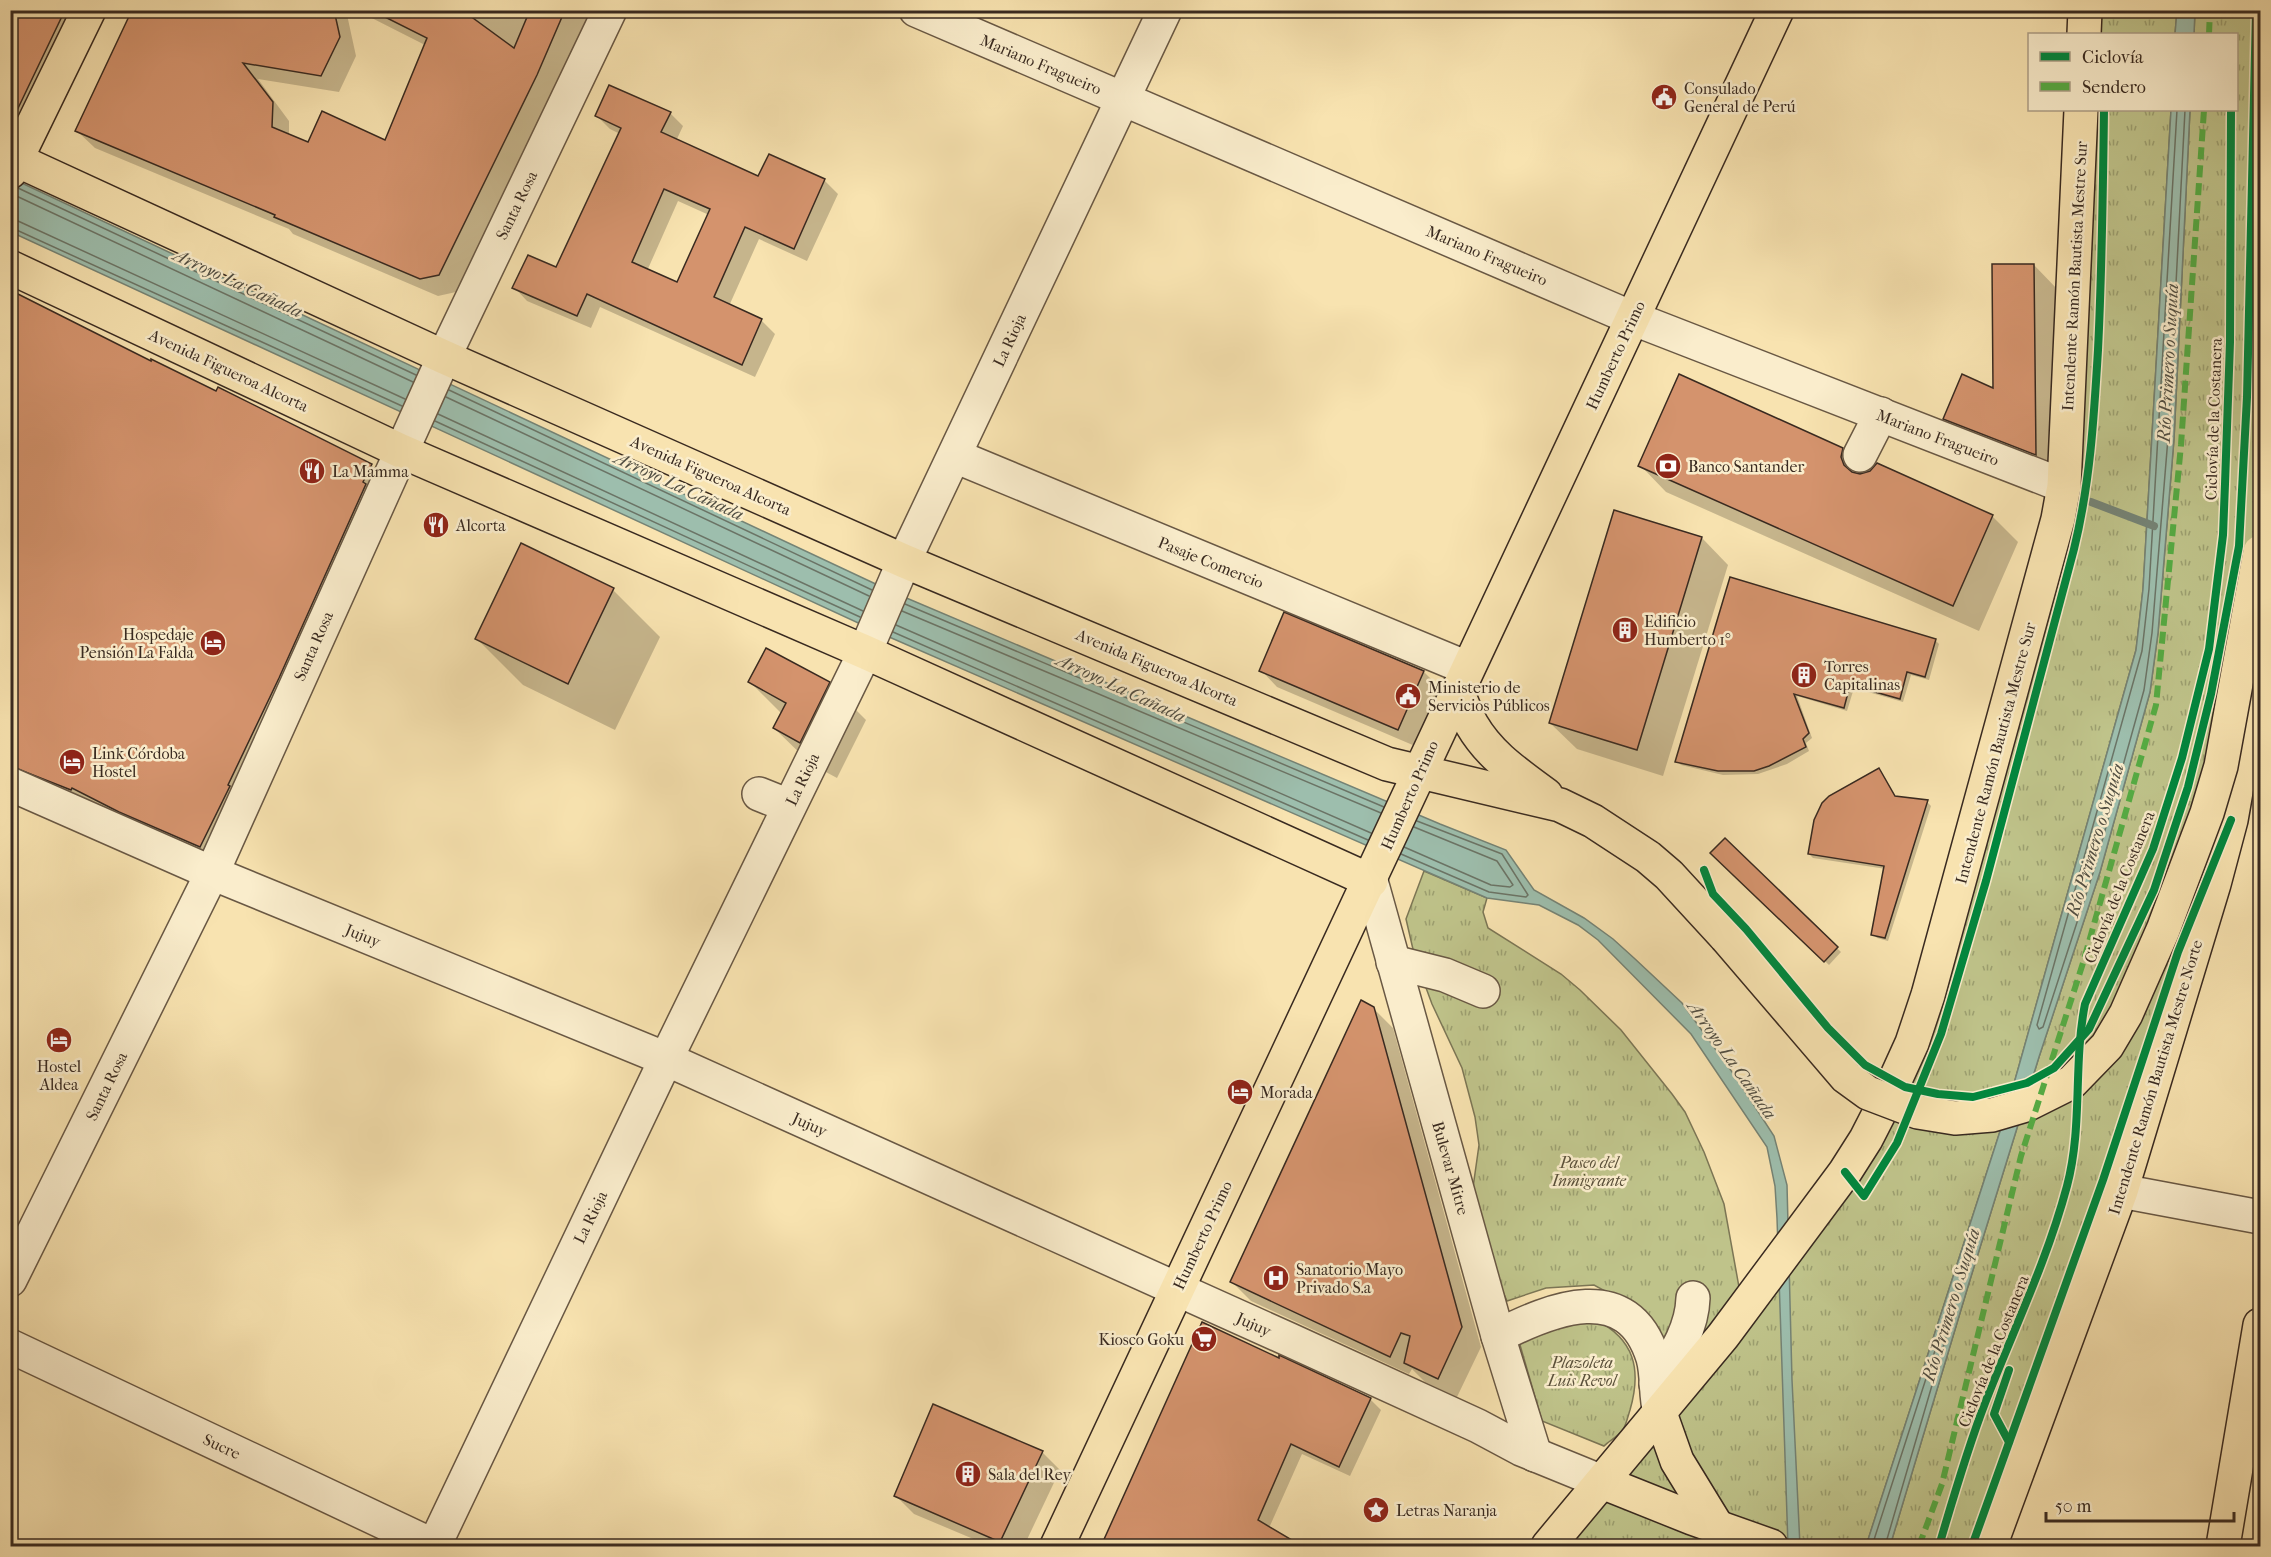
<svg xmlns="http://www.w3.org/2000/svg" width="2271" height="1557" font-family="'IM FELL French Canon',serif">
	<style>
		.grass { fill: url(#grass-tufts); stroke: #7c7655; stroke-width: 1.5 }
		.water { fill: #9dbead; stroke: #758375; stroke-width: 1.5 }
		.shadow { fill: #0003; fill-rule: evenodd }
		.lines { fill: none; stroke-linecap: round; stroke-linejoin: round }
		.shore { stroke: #6b7466; stroke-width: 1.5 }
		.stream { stroke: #758375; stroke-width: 8 }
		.building { fill: #d4936d; stroke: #392a20; stroke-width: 1.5; fill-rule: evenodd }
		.minor-casing { stroke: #695844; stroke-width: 36 }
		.major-casing { stroke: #392a20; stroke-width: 36 }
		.minor { stroke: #faedcc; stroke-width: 33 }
		.major { stroke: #f8e3b0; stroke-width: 33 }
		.major-bridge-casing { stroke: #392a20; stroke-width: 36; stroke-linecap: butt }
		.major-bridge { stroke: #f8e3b0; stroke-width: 33 }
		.quiet { stroke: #55ab43; stroke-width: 6; stroke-dasharray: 12 6; stroke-linecap: butt }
		.cycleway-casing { stroke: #faedcc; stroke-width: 11 }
		.cycleway { stroke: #00873e; stroke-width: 8 }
		.labels { text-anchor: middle; stroke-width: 5; stroke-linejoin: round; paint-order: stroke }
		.street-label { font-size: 16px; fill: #392a20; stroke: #faedcc }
		.poi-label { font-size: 16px; fill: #392a20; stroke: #faedcc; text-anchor: start }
		.park-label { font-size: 16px; font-style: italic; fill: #5a503a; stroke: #faedcc }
		.water-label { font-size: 18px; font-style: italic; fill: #524f43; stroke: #faedcc }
	</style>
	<defs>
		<pattern id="grass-tufts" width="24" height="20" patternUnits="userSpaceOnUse" patternTransform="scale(1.5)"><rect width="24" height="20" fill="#bfc38a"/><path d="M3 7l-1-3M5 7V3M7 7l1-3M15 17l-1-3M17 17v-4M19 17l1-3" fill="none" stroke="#9c9f70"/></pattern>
	</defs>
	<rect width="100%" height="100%" fill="#f8e3b0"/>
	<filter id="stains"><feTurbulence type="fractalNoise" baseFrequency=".00333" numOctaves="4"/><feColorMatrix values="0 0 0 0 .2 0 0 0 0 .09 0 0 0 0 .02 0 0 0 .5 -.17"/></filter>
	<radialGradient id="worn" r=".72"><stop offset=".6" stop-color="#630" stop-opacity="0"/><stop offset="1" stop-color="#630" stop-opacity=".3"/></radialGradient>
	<g class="grass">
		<polygon points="2085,11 2177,11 2175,34 2084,34"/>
		<polygon points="2195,11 2260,11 2260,556 2240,769 1990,1546 1890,1546 1969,1283 2039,1057 2100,872 2150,692 2158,633 2174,439 2190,110 2236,110 2236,34 2194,34"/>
		<polygon points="2081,110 2171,110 2143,589 2136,650 2004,1119 1866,1546 1548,1546 1887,1098 2058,519"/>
		<polygon points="1424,871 1487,898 1483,912 1488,928 1561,974 1580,990 1621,1030 1672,1094 1685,1112 1704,1152 1724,1204 1739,1287 1680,1369 1631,1305 1594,1285 1546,1288 1507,1301 1469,1216 1479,1145 1475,1117 1462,1068 1432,1004 1415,958 1406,919"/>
		<path d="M1596,1320C1634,1339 1642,1369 1630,1410C1628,1416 1626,1426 1622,1431C1617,1437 1609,1441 1604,1446L1542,1421L1518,1338L1535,1331Z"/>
	</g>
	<g class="water">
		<polygon points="2177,11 2195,11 2194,34 2175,34"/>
		<polygon points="2171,110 2190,110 2174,439 2158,633 2150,692 2100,872 2039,1057 1969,1283 1890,1546 1866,1546 2004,1119 2136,650 2143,589"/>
		<polygon points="11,178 897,594 1440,824 1506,850 1534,890 1584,918 1613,939 1634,958 1682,1003 1735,1076 1774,1136 1787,1185 1792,1380 1800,1546 1788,1546 1777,1218 1775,1186 1767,1147 1691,1034 1598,940 1578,925 1539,905 1487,898 880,633 11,232"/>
	</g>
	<g class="shadow">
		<polygon points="10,10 93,10 34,134 10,122"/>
		<polygon points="134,10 346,10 356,56 339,92 258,79 289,121 289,136 308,144 385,142 425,45 356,10 590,10 554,92 456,292 438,296 293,234 289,229 95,148 77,131"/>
		<path d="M670,113L683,126L676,141L759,178L824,180L838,194L807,261L759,239L729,306L761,320L775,334L755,377L600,307L591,328L527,301L514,287L557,269L620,134L610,129L597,116ZM678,201L709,215L677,284L647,271Z"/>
		<polygon points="2034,265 2060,292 2062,480 1971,445 1945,419 1995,390"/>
		<polygon points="10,292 152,363 371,465 388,482 217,863 10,776"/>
		<polygon points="1842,449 1867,473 1992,516 2018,542 1979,631 1666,492 1640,465"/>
		<polygon points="1615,512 1702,538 1728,565 1663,776 1577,749 1550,723"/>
		<polygon points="1731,579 1935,640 1939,644 1929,680 1911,675 1903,702 1854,688 1847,711 1797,696 1812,738 1806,743 1809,751 1787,764 1758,774 1723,775 1681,765 1677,761"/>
		<polygon points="613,590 660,637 615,730 523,685 476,638"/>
		<polygon points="1261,670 1424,672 1440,688 1415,746 1277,687"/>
		<polygon points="750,682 829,683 866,720 837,778 811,764 774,728 782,714"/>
		<polygon points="1879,770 1896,798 1927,802 1931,806 1888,941 1877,938 1873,934 1886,869 1813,858 1809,854"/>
		<polygon points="1725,840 1841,952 1829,965 1712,853"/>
		<polygon points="1373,1008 1393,1028 1481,1347 1457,1397 1425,1382 1412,1369 1409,1374 1251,1301 1232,1282"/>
		<polygon points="1203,1324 1370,1399 1381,1410 1350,1476 1302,1454 1269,1528 1299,1546 1103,1546"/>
		<polygon points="1042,1452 1060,1470 1024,1546 990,1546 914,1514 896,1496"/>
	</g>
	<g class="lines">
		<g class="shore">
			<polyline points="2177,110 2149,589 2142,651 2037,1025 2039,1029 2043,1027 2094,870 2144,690 2152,633 2168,438 2185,110"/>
			<polyline points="18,188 416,375"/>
			<polyline points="10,193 413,382"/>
			<polyline points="10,220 18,221 405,399"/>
			<polyline points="10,227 402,406"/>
			<polyline points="449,390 872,590"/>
			<polyline points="446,397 869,596"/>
			<polyline points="438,414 863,611"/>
			<polyline points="435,421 860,617"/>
			<polyline points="905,604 1384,807"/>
			<polyline points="902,611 1381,813"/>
			<polyline points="896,625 1371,833"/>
			<polyline points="893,632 1368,840"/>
			<polyline points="1404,847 1491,885 1510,887 1513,885 1497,861 1414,827"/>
			<polyline points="1401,854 1489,892 1526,897 1528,895 1502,854 1417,821"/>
			<polyline points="1872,1546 1941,1332 1945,1330 1947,1334 1885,1546"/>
		</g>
		<polyline class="stream" points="2091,502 2154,526"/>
	</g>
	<g class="building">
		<polygon points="10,10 65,10 10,125"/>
		<polygon points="132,10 334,10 340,37 321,76 243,63 273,102 272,127 308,142 322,111 385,140 427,38 371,10 440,10 466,13 514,48 530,10 565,10 537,75 439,275 420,279 274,217 275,215 75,131"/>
		<path d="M609,85L671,112L661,132L758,176L769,154L825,179L794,249L745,227L714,297L762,319L742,365L587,294L577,316L512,288L528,255L556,267L621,128L595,116ZM664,189L710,209L677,282L632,262Z"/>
		<polygon points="1992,264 2034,264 2036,455 1943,419 1962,374 1993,388"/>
		<polygon points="10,290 151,361 151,359 216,391 218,387 372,464 363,482 366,484 279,678 228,785 230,786 200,847 119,812 72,788 71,790 10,766"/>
		<polygon points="1679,374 1843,448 1841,457 1844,465 1852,472 1860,474 1870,471 1877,463 1993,515 1953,606 1638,466"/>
		<polygon points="1614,510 1702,537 1637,750 1549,723"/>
		<polygon points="521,543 614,588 568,684 475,639"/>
		<polygon points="1730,577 1936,639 1925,677 1907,672 1900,699 1850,685 1844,708 1794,694 1809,733 1803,739 1806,747 1769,766 1754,771 1718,771 1675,762"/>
		<polygon points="1284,612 1424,671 1398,730 1259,671"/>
		<polygon points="766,648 830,682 800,743 773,728 786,703 748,682"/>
		<polygon points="1879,768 1895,796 1928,800 1885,938 1871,935 1884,866 1808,854 1814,820 1822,803 1829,796"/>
		<polygon points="1725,838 1838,947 1824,962 1710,853"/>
		<polygon points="1361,1000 1374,1007 1462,1327 1438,1379 1404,1363 1410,1336 1401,1333 1390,1357 1230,1282"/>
		<polygon points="1202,1322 1279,1358 1279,1355 1371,1398 1339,1467 1291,1444 1258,1520 1302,1546 1101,1546"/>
		<polygon points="933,1404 1043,1451 1000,1542 894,1496"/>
	</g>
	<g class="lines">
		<defs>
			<g id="minor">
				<polyline points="916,10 1632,318 2064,486"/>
				<polyline points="1860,455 1881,414"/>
				<polyline points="955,456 1467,668"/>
				<polyline points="10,784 212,873 666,1059 1290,1340 1478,1426 1521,1449 1602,1482"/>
				<polyline points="759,794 789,806"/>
				<polyline points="1371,881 1498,1336 1535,1455"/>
				<polyline points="1393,962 1445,975 1483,991"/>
				<polyline points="2121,1191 2260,1217"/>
				<polyline points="10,1280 212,873 444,357 610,10"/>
				<path d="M1498,1336C1551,1309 1628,1277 1653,1358C1658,1376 1655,1395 1660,1413"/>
				<polyline points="10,1346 434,1546"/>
				<path d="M1656,1384C1673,1357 1692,1331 1693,1298"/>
				<polyline points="434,1546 666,1059 865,652 904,561 1165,10"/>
			</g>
			<g id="major">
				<polyline points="2084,34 2085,10"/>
				<polyline points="10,157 444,357 904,561 1387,764 1560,805 1593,821 1648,857 1669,875 1726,937"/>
				<polyline points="10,172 89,10"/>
				<polyline points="10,267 401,451 865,652 1371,881"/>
				<path d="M1457,691C1462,702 1466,715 1472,725C1490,756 1518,774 1546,795"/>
				<polyline points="1660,1413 1677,1461 1718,1528"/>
				<polyline points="1602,1482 1692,1518 1771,1546"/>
				<polyline points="1057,1546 1777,10"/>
				<polyline points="1548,1546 1723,1336 1845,1172 1866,1139 1887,1098 1912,1043 1928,995 2058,519 2064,486 2081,110"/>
				<polyline points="1990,1546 2121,1191 2214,884 2231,820 2240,769 2246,730 2251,668"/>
				<polyline points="2223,1546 2260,1325"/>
			</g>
		</defs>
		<use href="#minor" class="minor-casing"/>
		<use href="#major" class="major-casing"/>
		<use href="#minor" class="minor"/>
		<use href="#major" class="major"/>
		<defs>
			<polyline id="major-bridge" points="1726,937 1846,1077 1868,1093 1918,1112 1955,1118 1992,1115 2026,1105 2072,1082 2107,1046 2126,1014 2163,930 2207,813 2221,766 2260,552"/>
		</defs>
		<use href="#major-bridge" class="major-bridge-casing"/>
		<use href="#major-bridge" class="major-bridge"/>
		<g class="quiet">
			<polyline points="2209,34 2210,10"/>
			<polyline points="1919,1546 1942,1484 2021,1156 2083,963 2156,705 2181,445 2204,110"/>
		</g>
		<defs>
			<g id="cycleway">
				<polyline points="1704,870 1713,894 1746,929 1828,1028 1865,1065 1905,1087 1938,1094 1973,1097 2027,1083 2054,1068 2089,1029 2154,890 2188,787 2211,694 2239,546 2247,397 2256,10"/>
				<path d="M1845,1172L1864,1196L1897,1143L1941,1034L1986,881L2074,549C2090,484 2094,417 2098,350C2102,270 2103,190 2104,110"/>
				<polyline points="2009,1442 1994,1414 2009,1370"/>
				<path d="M1939,1546C1953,1498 1967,1450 1985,1403C2013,1331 2047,1261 2067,1186C2083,1126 2073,1064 2085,1004L2153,849L2182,758L2209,649L2223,535L2225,484L2230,342L2231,110"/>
				<polyline points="1972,1546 2103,1180 2178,952 2231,820"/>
			</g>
		</defs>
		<use href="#cycleway" class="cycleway-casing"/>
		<use href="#cycleway" class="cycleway"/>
	</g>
	<defs>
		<symbol id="civic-disc" viewBox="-11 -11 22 22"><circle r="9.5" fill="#8f2418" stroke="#faedcc"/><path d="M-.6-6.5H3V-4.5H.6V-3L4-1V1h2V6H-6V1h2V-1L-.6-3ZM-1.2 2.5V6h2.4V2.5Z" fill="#fff"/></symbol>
		<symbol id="bank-disc" viewBox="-11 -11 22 22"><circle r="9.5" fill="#8f2418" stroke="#faedcc"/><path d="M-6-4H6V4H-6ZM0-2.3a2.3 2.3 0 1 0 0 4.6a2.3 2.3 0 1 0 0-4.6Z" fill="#fff"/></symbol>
		<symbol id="restaurant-disc" viewBox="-11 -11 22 22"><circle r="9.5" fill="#8f2418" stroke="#faedcc"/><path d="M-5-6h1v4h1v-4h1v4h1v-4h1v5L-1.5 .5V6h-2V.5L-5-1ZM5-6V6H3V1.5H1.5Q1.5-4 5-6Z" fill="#fff"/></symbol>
		<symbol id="building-disc" viewBox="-11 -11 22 22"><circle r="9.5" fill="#8f2418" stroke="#faedcc"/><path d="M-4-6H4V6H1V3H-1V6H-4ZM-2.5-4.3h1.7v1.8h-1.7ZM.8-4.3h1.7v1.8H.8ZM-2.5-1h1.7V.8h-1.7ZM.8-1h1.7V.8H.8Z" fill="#fff"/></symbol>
		<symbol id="hotel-disc" viewBox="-11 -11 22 22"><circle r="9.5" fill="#8f2418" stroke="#faedcc"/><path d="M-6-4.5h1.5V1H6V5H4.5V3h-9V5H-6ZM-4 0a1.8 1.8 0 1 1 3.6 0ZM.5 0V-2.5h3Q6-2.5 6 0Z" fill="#fff"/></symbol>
		<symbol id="hospital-disc" viewBox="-11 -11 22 22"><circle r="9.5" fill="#8f2418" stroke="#faedcc"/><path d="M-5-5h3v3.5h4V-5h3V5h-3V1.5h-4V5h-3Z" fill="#fff"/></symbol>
		<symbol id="supermarket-disc" viewBox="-11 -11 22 22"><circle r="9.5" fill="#8f2418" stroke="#faedcc"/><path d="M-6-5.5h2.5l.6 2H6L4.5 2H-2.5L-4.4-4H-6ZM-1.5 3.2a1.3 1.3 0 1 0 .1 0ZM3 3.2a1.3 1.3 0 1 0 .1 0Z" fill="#fff"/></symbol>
		<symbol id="sight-disc" viewBox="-11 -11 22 22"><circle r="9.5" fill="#8f2418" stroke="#faedcc"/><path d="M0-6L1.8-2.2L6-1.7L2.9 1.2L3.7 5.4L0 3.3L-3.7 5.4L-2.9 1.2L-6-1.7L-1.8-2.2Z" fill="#fff"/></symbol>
	</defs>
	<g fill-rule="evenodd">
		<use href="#civic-disc" x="1649" y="82" width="30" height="30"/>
		<use href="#bank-disc" x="1653" y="451" width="30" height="30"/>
		<use href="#restaurant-disc" x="297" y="456" width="30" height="30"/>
		<use href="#restaurant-disc" x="421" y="510" width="30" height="30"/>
		<use href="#building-disc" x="1610" y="615" width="30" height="30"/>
		<use href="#hotel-disc" x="198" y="628" width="30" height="30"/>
		<use href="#building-disc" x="1789" y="660" width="30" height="30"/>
		<use href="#civic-disc" x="1393" y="681" width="30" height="30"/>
		<use href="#hotel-disc" x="57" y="747" width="30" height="30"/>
		<use href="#hotel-disc" x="44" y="1025" width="30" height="30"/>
		<use href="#hotel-disc" x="1225" y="1077" width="30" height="30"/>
		<use href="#hospital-disc" x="1261" y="1263" width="30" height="30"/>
		<use href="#supermarket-disc" x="1189" y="1324" width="30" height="30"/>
		<use href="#building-disc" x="953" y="1459" width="30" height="30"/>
		<use href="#sight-disc" x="1361" y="1495" width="30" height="30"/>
	</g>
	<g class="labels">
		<g class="street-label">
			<text transform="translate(1041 64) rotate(23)" y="6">Mariano Fragueiro</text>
			<text transform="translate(516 205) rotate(-64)" y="6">Santa Rosa</text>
			<text transform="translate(1487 255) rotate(23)" y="6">Mariano Fragueiro</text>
			<text transform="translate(2074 276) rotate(-87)" y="6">Intendente Ramón Bautista Mestre Sur</text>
			<text transform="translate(1009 340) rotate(-65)" y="6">La Rioja</text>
			<text transform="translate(1615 355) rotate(-65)" y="6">Humberto Primo</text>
			<text transform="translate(229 370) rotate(25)" y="6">Avenida Figueroa Alcorta</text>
			<text transform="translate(2213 419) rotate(-88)" y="6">Ciclovía de la Costanera</text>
			<text transform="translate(1938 437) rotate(21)" y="6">Mariano Fragueiro</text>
			<text transform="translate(711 475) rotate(24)" y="6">Avenida Figueroa Alcorta</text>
			<text transform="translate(1211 562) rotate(22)" y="6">Pasaje Comercio</text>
			<text transform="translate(313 646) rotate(-66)" y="6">Santa Rosa</text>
			<text transform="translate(1157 667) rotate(23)" y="6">Avenida Figueroa Alcorta</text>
			<text transform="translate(1995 753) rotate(-75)" y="6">Intendente Ramón Bautista Mestre Sur</text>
			<text transform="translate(802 779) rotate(-64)" y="6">La Rioja</text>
			<text transform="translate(1409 795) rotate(-66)" y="6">Humberto Primo</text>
			<text transform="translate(2119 887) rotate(-68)" y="6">Ciclovía de la Costanera</text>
			<text transform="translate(363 935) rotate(22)" y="6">Jujuy</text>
			<text transform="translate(2155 1077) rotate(-73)" y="6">Intendente Ramón Bautista Mestre Norte</text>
			<text transform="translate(106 1086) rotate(-64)" y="6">Santa Rosa</text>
			<text transform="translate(810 1124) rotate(24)" y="6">Jujuy</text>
			<text transform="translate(1451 1168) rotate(74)" y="6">Bulevar Mitre</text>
			<text transform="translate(590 1217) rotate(-64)" y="6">La Rioja</text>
			<text transform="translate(1202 1235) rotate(-65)" y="6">Humberto Primo</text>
			<text transform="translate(1254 1324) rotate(24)" y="6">Jujuy</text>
			<text transform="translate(1993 1351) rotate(-68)" y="6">Ciclovía de la Costanera</text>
			<text transform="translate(222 1446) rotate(25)" y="6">Sucre</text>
		</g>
		<g class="poi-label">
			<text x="1684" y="94">Consulado<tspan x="1684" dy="18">General de Perú</tspan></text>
			<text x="1688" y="472">Banco Santander</text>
			<text x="332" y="477">La Mamma</text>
			<text x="456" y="531">Alcorta</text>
			<text x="1644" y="627">Edificio<tspan x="1644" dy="18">Humberto 1°</tspan></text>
			<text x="194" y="640" text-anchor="end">Hospedaje<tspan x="194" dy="18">Pensión La Falda</tspan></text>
			<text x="1824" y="672">Torres<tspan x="1824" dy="18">Capitalinas</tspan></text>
			<text x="1428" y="693">Ministerio de<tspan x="1428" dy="18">Servicios Públicos</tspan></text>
			<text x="92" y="759">Link Córdoba<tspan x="92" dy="18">Hostel</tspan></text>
			<text x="59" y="1072" text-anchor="middle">Hostel<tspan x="59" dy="18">Aldea</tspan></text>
			<text x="1260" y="1098">Morada</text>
			<text x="1296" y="1275">Sanatorio Mayo<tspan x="1296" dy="18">Privado S.a</tspan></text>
			<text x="1184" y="1345" text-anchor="end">Kiosco Goku</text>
			<text x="988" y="1480">Sala del Rey</text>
			<text x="1396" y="1516">Letras Naranja</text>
		</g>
		<g class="park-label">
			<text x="1589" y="1168">Paseo del<tspan x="1589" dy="18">Inmigrante</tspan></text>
			<text x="1582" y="1368">Plazoleta<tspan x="1582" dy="18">Luis Revol</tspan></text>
		</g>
		<g class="water-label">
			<text transform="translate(238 283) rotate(25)" y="6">Arroyo La Cañada</text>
			<text transform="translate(2168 363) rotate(-87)" y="6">Río Primero o Suquía</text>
			<text transform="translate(679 486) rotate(25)" y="6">Arroyo La Cañada</text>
			<text transform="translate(1121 688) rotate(25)" y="6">Arroyo La Cañada</text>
			<text transform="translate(2095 840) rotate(-73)" y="6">Río Primero o Suquía</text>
			<text transform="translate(1732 1060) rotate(55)" y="6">Arroyo La Cañada</text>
			<text transform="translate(1951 1305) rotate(-73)" y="6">Río Primero o Suquía</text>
		</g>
	</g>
	<rect width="2271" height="1557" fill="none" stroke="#f8e3b0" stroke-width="36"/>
	<rect x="12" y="12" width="2247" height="1533" fill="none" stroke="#392a20" stroke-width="3"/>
	<rect x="18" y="18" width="2235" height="1521" fill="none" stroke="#392a20" stroke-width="1.5"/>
	<rect x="2028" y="33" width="210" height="78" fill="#faedcc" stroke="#ad9f87" stroke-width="1.5"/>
	<rect x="2040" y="52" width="30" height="9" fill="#00873e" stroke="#ad9f87" stroke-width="1.5"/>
	<text x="2082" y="63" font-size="18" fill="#392a20">Ciclovía</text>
	<rect x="2040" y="82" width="30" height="9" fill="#55ab43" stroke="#ad9f87" stroke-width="1.5"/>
	<text x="2082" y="93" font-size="18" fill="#392a20">Sendero</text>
	<path d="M2046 1512v9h188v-9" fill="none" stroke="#392a20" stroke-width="3"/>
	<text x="2055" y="1512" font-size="18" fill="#392a20" stroke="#faedcc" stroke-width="4.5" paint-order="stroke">50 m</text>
	<rect width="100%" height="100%" filter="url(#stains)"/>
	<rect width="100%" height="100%" fill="url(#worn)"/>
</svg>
